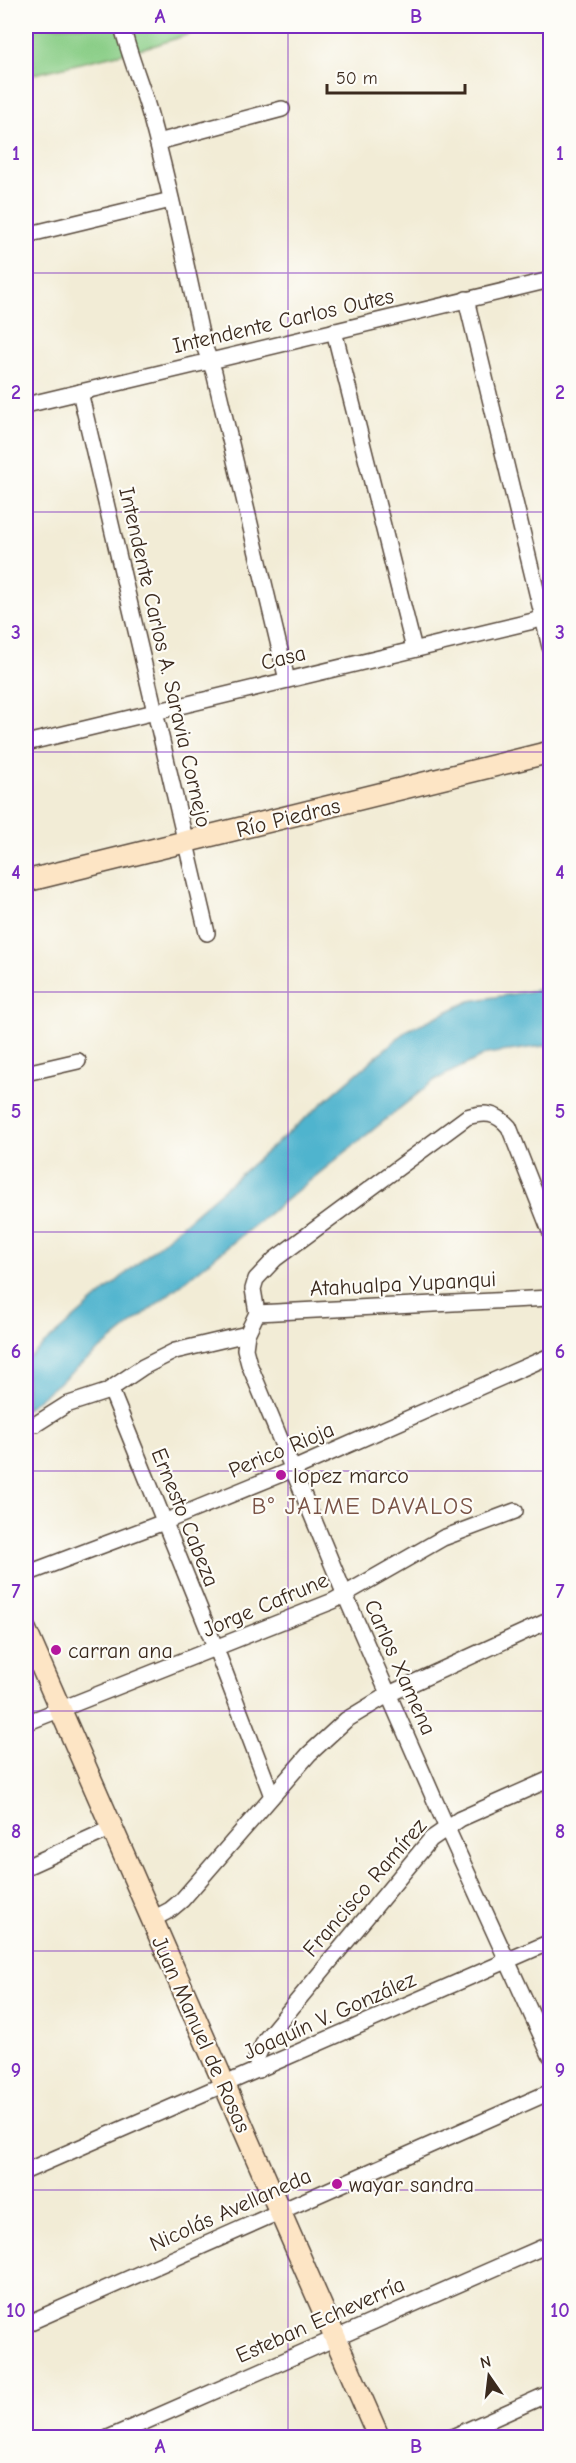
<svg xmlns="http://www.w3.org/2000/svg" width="576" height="2463" font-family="'Comic Neue',sans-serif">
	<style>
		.green { fill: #8ace87; stroke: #627c52; stroke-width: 1.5 }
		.water { fill: #4fb4ce; stroke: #456f76; stroke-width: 1.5 }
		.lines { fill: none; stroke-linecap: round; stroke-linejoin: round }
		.street-casing { stroke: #56473a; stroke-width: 18 }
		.secondary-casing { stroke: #56473a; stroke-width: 24 }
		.street { stroke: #fff; stroke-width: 15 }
		.secondary { stroke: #fde5c5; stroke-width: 21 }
		.grid { fill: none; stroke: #7b2cbf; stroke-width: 1.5; stroke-opacity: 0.55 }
		.poi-dot { fill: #b5179e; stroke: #fdfcf7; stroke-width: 2 }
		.labels { text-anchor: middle; stroke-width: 4.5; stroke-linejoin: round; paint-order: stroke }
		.street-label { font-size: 22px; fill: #3b2a1e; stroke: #fdfcf7 }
		.poi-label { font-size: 22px; fill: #3b2a1e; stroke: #fdfcf7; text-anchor: start }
		.neighbourhood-label { font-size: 24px; letter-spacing: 1.5px; fill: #795245; stroke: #fdfcf7 }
		.neatline { fill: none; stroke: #7b2cbf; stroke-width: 2 }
		.grid-label { font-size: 20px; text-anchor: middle; font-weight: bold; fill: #7b2cbf }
	</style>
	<rect width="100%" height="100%" fill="#fdfcf7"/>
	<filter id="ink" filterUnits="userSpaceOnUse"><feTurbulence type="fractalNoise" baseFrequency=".0167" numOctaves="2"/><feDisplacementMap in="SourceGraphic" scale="12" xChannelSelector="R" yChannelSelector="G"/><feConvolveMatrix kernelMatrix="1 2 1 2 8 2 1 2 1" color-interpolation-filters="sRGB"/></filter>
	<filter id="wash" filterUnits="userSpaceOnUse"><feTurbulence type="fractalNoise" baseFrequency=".008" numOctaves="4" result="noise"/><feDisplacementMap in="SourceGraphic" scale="24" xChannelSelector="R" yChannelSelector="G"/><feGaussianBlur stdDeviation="1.35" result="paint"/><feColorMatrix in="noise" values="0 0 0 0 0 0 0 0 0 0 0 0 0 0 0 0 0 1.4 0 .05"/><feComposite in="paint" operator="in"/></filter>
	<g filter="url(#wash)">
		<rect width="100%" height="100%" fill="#f2ecd6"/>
		<polygon class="green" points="26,26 214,26 156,45 26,76"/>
		<polygon class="water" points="550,988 550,1045 487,1054 435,1080 26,1409 26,1360 406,1031 470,1001"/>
	</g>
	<g filter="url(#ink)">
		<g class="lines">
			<defs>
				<g id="street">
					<path d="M122,26C130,59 144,90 152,122C172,195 187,270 203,343L214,372L287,680"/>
					<polyline points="158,142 282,109"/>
					<polyline points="26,235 171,200"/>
					<polyline points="466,299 550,647"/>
					<polyline points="334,331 414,649"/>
					<polyline points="80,392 207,933"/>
					<polyline points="26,405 550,280"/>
					<polyline points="26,743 550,617"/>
					<polyline points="26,1073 78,1061"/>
					<path d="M550,1231L509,1127C496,1112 485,1112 467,1117L275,1259L256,1279L253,1289L257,1313L247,1334L245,1349L249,1364L345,1595L446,1826L550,2055"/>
					<polyline points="257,1313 550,1298"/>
					<polyline points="111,1390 216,1649 272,1796"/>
					<polyline points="36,1424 66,1405 106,1392 143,1367 175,1351 247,1334"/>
					<polyline points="26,1574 164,1522 291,1470 550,1356"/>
					<polyline points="26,1723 333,1601 443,1538 515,1511"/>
					<polyline points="26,1867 112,1828"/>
					<polyline points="151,1920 170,1910 182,1900 309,1754 346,1720 389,1694 550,1620"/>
					<polyline points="259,2070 256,2059 265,2040 431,1839 460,1819 550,1779"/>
					<polyline points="26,2171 550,1942"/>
					<polyline points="26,2324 550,2092"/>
					<polyline points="108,2438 550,2244"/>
					<polyline points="450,2438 550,2393"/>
				</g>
				<g id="secondary">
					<polyline points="26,881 550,752"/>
					<polyline points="26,1631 379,2438"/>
				</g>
			</defs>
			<use href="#street" class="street-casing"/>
			<use href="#secondary" class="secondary-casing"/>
			<use href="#street" class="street"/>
			<use href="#secondary" class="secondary"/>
		</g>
	</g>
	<path class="grid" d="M288,26V2438M26,273H550M26,512H550M26,752H550M26,992H550M26,1232H550M26,1471H550M26,1711H550M26,1951H550M26,2190H550"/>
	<g class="poi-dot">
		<circle cx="281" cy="1475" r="6"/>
		<circle cx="56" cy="1650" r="6"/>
		<circle cx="337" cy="2184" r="6"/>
	</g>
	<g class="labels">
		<g class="street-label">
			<text transform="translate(283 320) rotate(-13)" y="8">Intendente Carlos Outes</text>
			<text transform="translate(166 657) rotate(77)" y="8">Intendente Carlos A. Saravia Cornejo</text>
			<text transform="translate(283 657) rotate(-14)" y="8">Casa</text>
			<text transform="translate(288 817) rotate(-14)" y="8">Río Piedras</text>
			<text transform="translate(403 1283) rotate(-3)" y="8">Atahualpa Yupanqui</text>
			<text transform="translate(281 1449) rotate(-23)" y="8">Perico Rioja</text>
			<text transform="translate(186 1517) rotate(68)" y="8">Ernesto Cabeza</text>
			<text transform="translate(265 1604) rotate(-23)" y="8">Jorge Cafrune</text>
			<text transform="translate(401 1667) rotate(66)" y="8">Carlos Xamena</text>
			<text transform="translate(364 1887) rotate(-49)" y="8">Francisco Ramírez</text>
			<text transform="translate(329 2015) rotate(-24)" y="8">Joaquín V. González</text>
			<text transform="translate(202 2034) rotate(66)" y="8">Juan Manuel de Rosas</text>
			<text transform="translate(230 2209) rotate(-24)" y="8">Nicolás Avellaneda</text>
			<text transform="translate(320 2319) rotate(-24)" y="8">Esteban Echeverría</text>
		</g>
		<g class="poi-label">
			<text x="293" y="1483">lopez marco</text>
			<text x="68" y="1658">carran ana</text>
			<text x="349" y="2192">wayar sandra</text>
		</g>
		<g class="neighbourhood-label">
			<text x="363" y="1514">B° JAIME DAVALOS</text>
		</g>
	</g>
	<rect width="576" height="2463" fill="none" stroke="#fdfcf7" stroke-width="66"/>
	<g transform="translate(489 2376) rotate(346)" stroke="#fdfcf7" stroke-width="4.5" paint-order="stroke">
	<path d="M0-4.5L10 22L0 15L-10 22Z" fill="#3b2a1e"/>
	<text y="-9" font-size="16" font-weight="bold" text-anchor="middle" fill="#3b2a1e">N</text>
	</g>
	<path d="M327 84v9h138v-9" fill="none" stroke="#3b2a1e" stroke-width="3"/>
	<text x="336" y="84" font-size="18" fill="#3b2a1e" stroke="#fdfcf7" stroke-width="4.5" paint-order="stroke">50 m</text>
	<rect x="33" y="33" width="510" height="2397" class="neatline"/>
	<g class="grid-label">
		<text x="160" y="23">A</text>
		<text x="416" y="23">B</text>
		<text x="16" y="160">1</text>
		<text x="560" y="160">1</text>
		<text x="16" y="399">2</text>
		<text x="560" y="399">2</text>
		<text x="16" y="639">3</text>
		<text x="560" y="639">3</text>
		<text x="16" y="879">4</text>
		<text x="560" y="879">4</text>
		<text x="16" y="1118">5</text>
		<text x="560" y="1118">5</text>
		<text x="16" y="1358">6</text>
		<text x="560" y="1358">6</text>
		<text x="16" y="1598">7</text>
		<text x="560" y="1598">7</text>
		<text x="16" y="1838">8</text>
		<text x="560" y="1838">8</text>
		<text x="16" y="2077">9</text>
		<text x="560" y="2077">9</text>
		<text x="16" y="2317">10</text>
		<text x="560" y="2317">10</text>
		<text x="160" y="2453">A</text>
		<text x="416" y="2453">B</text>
	</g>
</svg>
